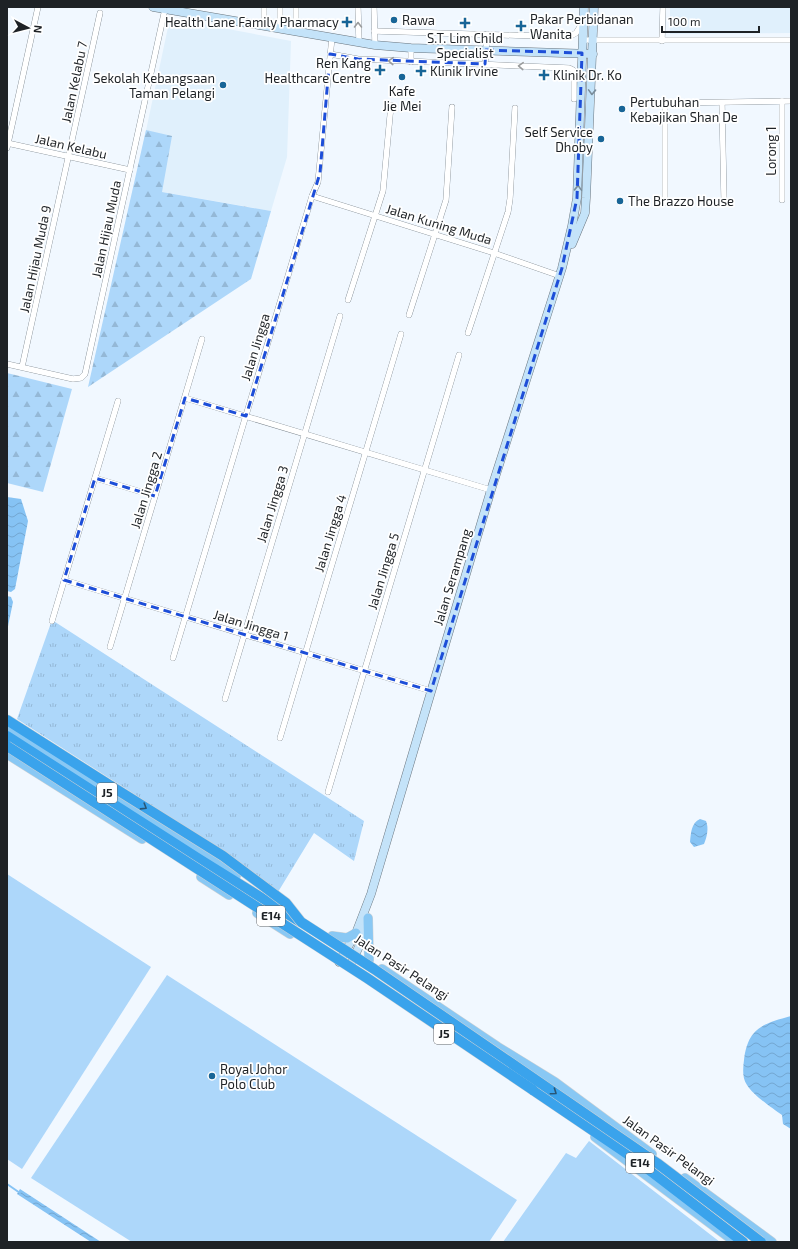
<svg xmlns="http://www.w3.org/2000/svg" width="798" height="1249" font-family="'Exo 2',sans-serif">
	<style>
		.built { fill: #e0f0fc }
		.grass { fill: url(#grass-tufts) }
		.forest { fill: url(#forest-firs) }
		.green { fill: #add7fa }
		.water { fill: url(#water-waves) }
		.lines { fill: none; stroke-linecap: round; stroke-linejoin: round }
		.stream { stroke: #86c3f4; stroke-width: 2 }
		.street-casing { stroke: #6a757e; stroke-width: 6 }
		.secondary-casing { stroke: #6a757e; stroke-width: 9 }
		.primary-casing { stroke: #d2d3d4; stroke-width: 10 }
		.highway-casing { stroke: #d2d3d4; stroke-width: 11 }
		.street { stroke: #fff; stroke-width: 5.5 }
		.secondary { stroke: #c4e3f9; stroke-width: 8 }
		.primary { stroke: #89c8f4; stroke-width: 9 }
		.highway { stroke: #3aa3ec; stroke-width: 10 }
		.highway-bridge-casing { stroke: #d2d3d4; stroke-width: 11; stroke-linecap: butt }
		.highway-bridge { stroke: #3aa3ec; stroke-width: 10 }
		.oneway { stroke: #9a9c9d }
		.oneway2 { stroke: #798c9a }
		.oneway3 { stroke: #295675 }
		.marked { fill: none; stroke: #1d4ed8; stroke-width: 3; stroke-dasharray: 8 5; stroke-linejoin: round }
		.poi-dot { fill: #186597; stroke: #fff; stroke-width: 1.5 }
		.labels { text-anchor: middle; stroke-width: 3.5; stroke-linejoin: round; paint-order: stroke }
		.shield { fill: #fff; stroke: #626467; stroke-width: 1 }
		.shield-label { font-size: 12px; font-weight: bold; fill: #1e2226 }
		.poi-label { font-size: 13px; fill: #1e2226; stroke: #fff; text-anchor: start }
		.street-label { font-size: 13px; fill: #1e2226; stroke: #fff }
	</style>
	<defs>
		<pattern id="grass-tufts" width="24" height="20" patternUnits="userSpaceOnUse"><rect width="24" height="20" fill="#add7fa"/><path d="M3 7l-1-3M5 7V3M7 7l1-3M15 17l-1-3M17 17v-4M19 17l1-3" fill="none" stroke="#94b8d6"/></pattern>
		<pattern id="forest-firs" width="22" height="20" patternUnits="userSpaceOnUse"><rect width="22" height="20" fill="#add7fa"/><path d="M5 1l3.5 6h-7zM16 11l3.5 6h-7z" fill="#94b8d6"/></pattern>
		<pattern id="water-waves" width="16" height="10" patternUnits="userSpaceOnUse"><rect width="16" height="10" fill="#86c3f4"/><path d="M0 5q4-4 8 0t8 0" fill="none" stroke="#73a7d1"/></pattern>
	</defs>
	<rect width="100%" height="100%" fill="#f1f8ff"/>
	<g class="built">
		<polygon points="670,7 791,7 791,33 670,34"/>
		<polygon points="170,18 291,41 287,157 271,211 134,187"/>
	</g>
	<polygon class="grass" points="52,620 364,821 354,861 314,833 278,892 187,828 17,719"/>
	<g class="forest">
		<polygon points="146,130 172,136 162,192 271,211 251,279 88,387"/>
		<polygon points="7,373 72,389 43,492 7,483"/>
	</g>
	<g class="green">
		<polygon points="7,874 151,967 22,1169 7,1159"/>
		<polygon points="167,975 517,1200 489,1242 132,1242 31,1178"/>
		<polygon points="589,1141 720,1242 503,1242 566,1153 576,1158"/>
	</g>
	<g class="water">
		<polygon points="7,497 21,499 28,521 15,589 11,592 7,591"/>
		<polygon points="7,596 11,597 13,602 7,631"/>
		<path d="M700,819L706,821C709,828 707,837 704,844L694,847L690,842C691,833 691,823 700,819Z"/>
		<path d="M791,1016V1129L783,1124L782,1115C772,1108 753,1095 747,1085C742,1078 743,1068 744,1060C748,1028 762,1024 791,1016Z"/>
		<polygon points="20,1189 101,1242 91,1242 17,1194"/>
	</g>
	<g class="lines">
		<polyline class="stream" points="7,1184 20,1193"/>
		<defs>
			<g id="street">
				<polyline points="264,7 264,26"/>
				<polyline points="296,7 296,32"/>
				<polyline points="358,7 359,42"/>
				<polyline points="374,7 375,45"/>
				<polyline points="280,29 280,7"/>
				<polyline points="374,31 569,37 576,33 583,22"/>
				<polyline points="582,40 791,40"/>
				<polyline points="662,41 663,7"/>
				<polyline points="330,54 358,59 569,68 573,70 574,73 574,99"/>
				<polyline points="411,62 411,48"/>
				<polyline points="485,64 487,34"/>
				<polyline points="782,101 782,200"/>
				<polyline points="722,103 724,199"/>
				<polyline points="7,143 130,170"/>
				<polyline points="7,148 38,7"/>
				<polyline points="312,196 494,253 560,276"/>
				<polyline points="665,203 665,107 667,103 791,101"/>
				<polyline points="348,300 383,191 391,105"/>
				<polyline points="409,315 446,200 452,107"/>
				<polyline points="468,333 508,212 510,199 515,108"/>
				<polyline points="7,364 73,379 81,378 85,374 165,9"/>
				<polyline points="22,367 100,13"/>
				<polyline points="185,398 491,490"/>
				<polyline points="95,478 155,496"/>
				<polyline points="64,580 431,691"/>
				<polyline points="52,621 118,401"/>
				<polyline points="110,647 202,339"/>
				<polyline points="173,658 312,196 318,182 332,37"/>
				<polyline points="225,699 340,316"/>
				<polyline points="280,738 401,334"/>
				<polyline points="328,792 459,355"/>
			</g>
			<g id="secondary">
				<polyline points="153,7 375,45 411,48 593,54"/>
				<polyline points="572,244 585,213 586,198 594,7"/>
				<polyline points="339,962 356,933 371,894 491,490 562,268 572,226 577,198 584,7"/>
				<polyline points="352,962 361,942 366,925"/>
			</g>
			<g id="primary">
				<polyline points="7,728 236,876"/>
				<polyline points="7,754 142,839"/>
				<polyline points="201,877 229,895"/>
				<polyline points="257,913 290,934"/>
				<polyline points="368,918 369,960"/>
				<polyline points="332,936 347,938 356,933"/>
				<polyline points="382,969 498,1047 555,1082 652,1154"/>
				<polyline points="595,1137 735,1242"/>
				<polyline points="685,1178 772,1242"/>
			</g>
			<g id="highway">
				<polyline points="7,720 111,786"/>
				<polyline points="7,736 199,859 299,921"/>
				<polyline points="533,1090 635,1159 743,1242"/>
			</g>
		</defs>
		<use href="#street" class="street-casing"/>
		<use href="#secondary" class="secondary-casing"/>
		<use href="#primary" class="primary-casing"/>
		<use href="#highway" class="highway-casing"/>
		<use href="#street" class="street"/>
		<use href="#secondary" class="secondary"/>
		<use href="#primary" class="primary"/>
		<use href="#highway" class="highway"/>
		<defs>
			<g id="highway-bridge">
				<polyline points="7,746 367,978 533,1090"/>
				<polyline points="111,786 223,856 286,903 301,922 374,969 657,1163 761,1242"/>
			</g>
		</defs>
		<use href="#highway-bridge" class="highway-bridge-casing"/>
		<use href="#highway-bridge" class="highway-bridge"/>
	</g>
	<defs><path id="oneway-chevron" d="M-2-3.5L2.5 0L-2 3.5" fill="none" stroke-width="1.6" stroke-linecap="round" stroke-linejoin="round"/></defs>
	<g class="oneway">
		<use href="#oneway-chevron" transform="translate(358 25) rotate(-90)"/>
		<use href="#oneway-chevron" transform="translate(391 61) rotate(-177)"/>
		<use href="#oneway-chevron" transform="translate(521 66) rotate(-177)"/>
	</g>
	<g class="oneway2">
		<use href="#oneway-chevron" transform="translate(592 92) rotate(92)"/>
		<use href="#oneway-chevron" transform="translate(578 188) rotate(-88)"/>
	</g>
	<g class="oneway3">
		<use href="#oneway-chevron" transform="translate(144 807) rotate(32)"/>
		<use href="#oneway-chevron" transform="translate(554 1092) rotate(35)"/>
	</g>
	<path class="marked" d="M486,50L582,53L577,198L562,268L431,691L64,580L95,478L155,496L185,398L246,416L320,173L330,54L358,59L485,64Z"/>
	<g class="poi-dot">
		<circle cx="394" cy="20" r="4"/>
		<path d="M345 16h4v4h4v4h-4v4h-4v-4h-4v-4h4z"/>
		<path d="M463 17h4v4h4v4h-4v4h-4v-4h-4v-4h4z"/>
		<path d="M519 20h4v4h4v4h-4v4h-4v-4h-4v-4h4z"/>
		<path d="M378 64h4v4h4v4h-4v4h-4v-4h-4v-4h4z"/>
		<path d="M419 65h4v4h4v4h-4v4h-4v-4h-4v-4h4z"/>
		<path d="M542 69h4v4h4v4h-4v4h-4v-4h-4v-4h4z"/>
		<circle cx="402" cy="77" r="4"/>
		<circle cx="223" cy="85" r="4"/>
		<circle cx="622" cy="109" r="4"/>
		<circle cx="601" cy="139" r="4"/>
		<circle cx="620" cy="201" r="4"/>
		<circle cx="212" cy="1076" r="4"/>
	</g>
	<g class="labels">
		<g class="shield">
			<rect x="97" y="783" width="20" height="20" rx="3"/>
			<rect x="257" y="906" width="28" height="20" rx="3"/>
			<rect x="434" y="1024" width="20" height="20" rx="3"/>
			<rect x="626" y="1153" width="28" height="20" rx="3"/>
		</g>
		<g class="shield-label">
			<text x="107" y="797">J5</text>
			<text x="271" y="920">E14</text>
			<text x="444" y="1038">J5</text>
			<text x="640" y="1167">E14</text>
		</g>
		<g class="poi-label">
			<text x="530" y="24">Pakar Perbidanan<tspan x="530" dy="15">Wanita</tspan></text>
			<text x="402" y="25">Rawa</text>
			<text x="339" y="27" text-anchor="end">Health Lane Family Pharmacy</text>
			<text x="465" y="43" text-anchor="middle">S.T. Lim Child<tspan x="465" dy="15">Specialist</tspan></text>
			<text x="371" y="68" text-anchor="end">Ren Kang<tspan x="371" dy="15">Healthcare Centre</tspan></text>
			<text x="430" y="76">Klinik Irvine</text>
			<text x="553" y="80">Klinik Dr. Ko</text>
			<text x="215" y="83" text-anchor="end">Sekolah Kebangsaan<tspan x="215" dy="15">Taman Pelangi</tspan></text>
			<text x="402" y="96" text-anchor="middle">Kafe<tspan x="402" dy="15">Jie Mei</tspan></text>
			<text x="630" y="107">Pertubuhan<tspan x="630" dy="15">Kebajikan Shan De</tspan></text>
			<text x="593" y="137" text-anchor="end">Self Service<tspan x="593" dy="15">Dhoby</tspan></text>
			<text x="628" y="206">The Brazzo House</text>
			<text x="220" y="1074">Royal Johor<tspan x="220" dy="15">Polo Club</tspan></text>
		</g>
		<g class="street-label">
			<text transform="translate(74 82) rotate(-78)" y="5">Jalan Kelabu 7</text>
			<text transform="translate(71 146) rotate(13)" y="5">Jalan Kelabu</text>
			<text transform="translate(771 151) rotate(-90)" y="5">Lorong 1</text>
			<text transform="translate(439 224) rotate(17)" y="5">Jalan Kuning Muda</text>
			<text transform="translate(106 229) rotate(-78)" y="5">Jalan Hijau Muda</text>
			<text transform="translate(35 259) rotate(-78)" y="5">Jalan Hijau Muda 9</text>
			<text transform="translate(255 347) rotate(-73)" y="5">Jalan Jingga</text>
			<text transform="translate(146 490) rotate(-73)" y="5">Jalan Jingga 2</text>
			<text transform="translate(272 504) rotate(-73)" y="5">Jalan Jingga 3</text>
			<text transform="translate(330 533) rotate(-73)" y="5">Jalan Jingga 4</text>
			<text transform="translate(383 571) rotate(-73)" y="5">Jalan Jingga 5</text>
			<text transform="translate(452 577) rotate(-73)" y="5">Jalan Serampang</text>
			<text transform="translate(251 625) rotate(17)" y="5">Jalan Jingga 1</text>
			<text transform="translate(402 967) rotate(33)" y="5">Jalan Pasir Pelangi</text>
			<text transform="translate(669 1150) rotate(36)" y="5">Jalan Pasir Pelangi</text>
		</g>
	</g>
	<rect width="798" height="1249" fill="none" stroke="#1e2226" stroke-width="16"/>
	<g transform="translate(28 28) rotate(97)" stroke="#ffffff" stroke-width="3" paint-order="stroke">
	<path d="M0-3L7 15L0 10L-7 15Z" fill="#1e2226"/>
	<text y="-6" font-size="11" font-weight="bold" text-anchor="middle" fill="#1e2226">N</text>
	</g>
	<path d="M662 26v6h97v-6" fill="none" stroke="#1e2226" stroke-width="2"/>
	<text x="668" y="26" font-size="12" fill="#1e2226" stroke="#ffffff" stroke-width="3" paint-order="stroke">100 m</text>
</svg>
